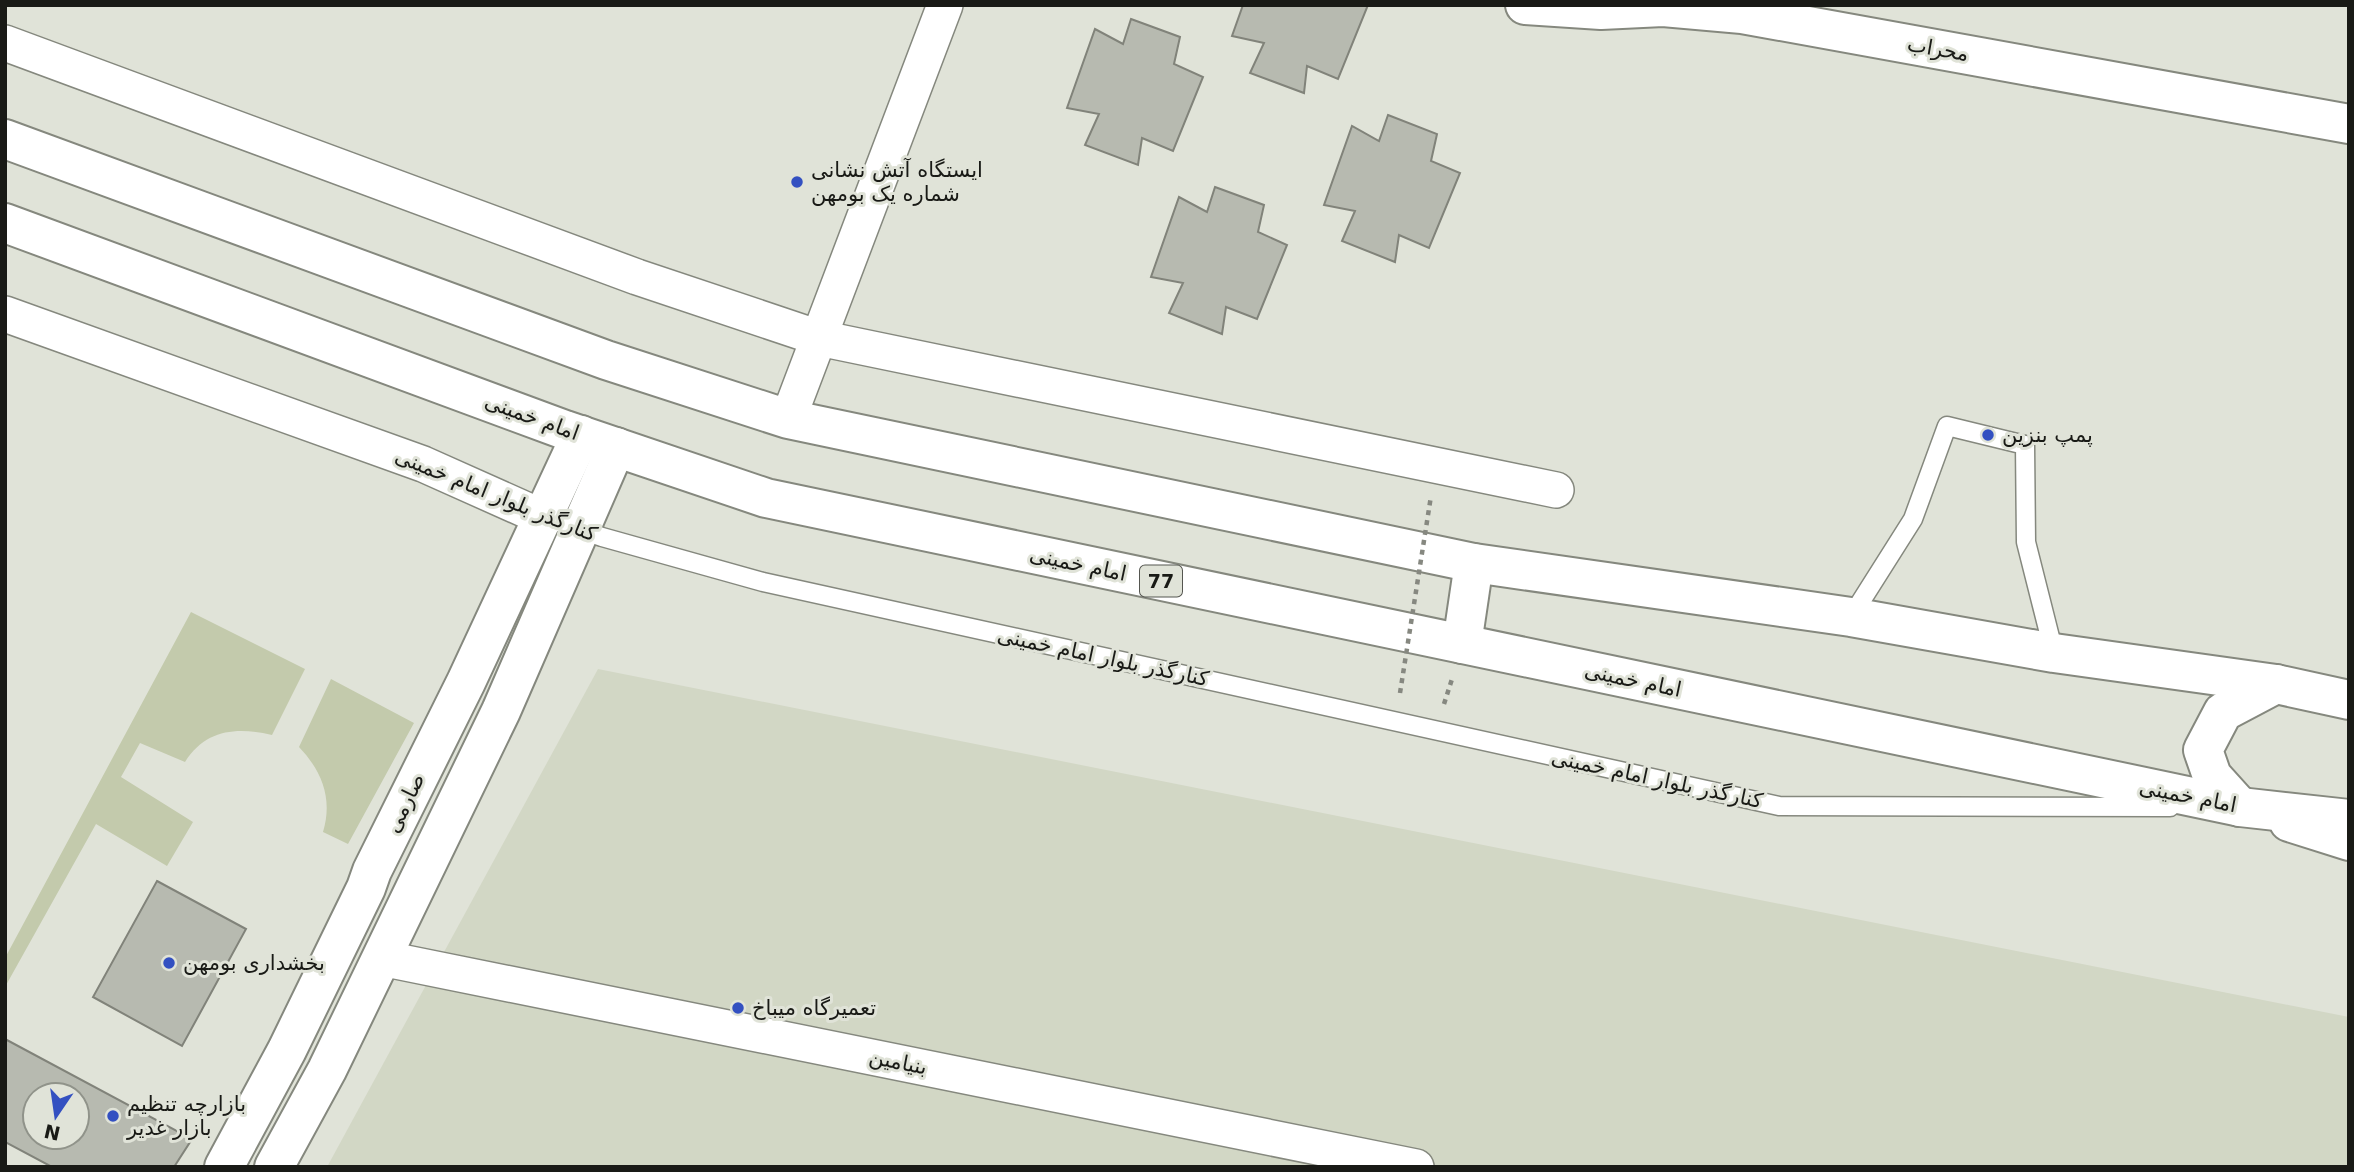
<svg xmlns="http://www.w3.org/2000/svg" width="2354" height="1172" font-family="'DejaVu Sans','Noto Sans Arabic',sans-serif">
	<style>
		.built { fill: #d2d7c5 }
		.green { fill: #c3caac }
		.building { fill: #b7bab0; stroke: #81837a; stroke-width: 2; fill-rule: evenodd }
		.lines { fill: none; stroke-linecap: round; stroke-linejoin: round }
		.service-casing { stroke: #85887e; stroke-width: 21 }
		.minor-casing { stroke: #85887e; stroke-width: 38 }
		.tertiary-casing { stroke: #85887e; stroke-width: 42 }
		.secondary-casing { stroke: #85887e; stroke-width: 42 }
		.primary-casing { stroke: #85887e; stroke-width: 42 }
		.trunk-casing { stroke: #85887e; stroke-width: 42 }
		.path { stroke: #868880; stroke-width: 4.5; stroke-dasharray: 5 5; stroke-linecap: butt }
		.service { stroke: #fff; stroke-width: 18 }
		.minor { stroke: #fff; stroke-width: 35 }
		.tertiary { stroke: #fff; stroke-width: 38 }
		.secondary { stroke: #fff; stroke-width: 38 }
		.primary { stroke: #fff; stroke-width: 38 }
		.trunk { stroke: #fff; stroke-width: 38 }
		.path-bridge { stroke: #868880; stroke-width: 4.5; stroke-dasharray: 5 5; stroke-linecap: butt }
		.poi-dot { fill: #3350c1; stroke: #e0e3d8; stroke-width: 2.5 }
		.labels { text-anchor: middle; stroke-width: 6; stroke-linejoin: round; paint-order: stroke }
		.shield { fill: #e0e3d8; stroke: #555650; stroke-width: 2 }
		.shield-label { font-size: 19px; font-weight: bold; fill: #191a16 }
		.street-label { font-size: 21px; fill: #191a16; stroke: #e0e3d8 }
		.poi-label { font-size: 21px; fill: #191a16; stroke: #e0e3d8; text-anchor: start }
	</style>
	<rect width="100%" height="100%" fill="#e0e3d8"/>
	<polygon class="built" points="598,669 2349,1017 2349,1167 327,1167"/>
	<g class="green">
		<path d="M191,612L305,669L272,735C237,727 206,729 185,762L140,743L121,777L193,822L167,866L96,824L5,987V958Z"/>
		<path d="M331,679L414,723L348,844L323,832C333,799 322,771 299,747Z"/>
	</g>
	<g class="building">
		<polygon points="1243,5 1368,5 1338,79 1307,66 1304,93 1250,73 1264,43 1232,36"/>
		<polygon points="1131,19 1180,37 1174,64 1203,77 1173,151 1142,138 1138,165 1085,145 1099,114 1067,108 1095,29 1123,44"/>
		<polygon points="1388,115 1437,134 1431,161 1460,173 1429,248 1399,235 1395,262 1342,241 1355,211 1324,205 1352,126 1379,141"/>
		<polygon points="1215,187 1264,205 1258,232 1287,245 1257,319 1226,307 1222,334 1169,313 1183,283 1151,277 1179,197 1207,212"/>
		<polygon points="157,881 246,929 182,1046 93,997"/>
		<path d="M5,1039L192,1139L174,1167H52L5,1142ZM35,1095H77V1137H35Z"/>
	</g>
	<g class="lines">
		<defs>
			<g id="service">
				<polyline points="538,515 602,537 763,582 1779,806 2170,807"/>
				<polyline points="1851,617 1913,519 1947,426 2025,445 2026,542 2054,653"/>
			</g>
			<g id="minor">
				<polyline points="5,43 637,277 819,338 1556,490"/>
				<polyline points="5,314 423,464 535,514"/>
				<polyline points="788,419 945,5"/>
				<polyline points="381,958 1416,1167"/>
			</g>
			<polyline id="tertiary" points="1525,5 1601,10 1663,7 1742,14 2349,124"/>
			<g id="secondary">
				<polyline points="224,1167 287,1050 366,888 372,871 466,682 581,435"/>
				<polyline points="274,1167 327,1070 501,711 616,447"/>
			</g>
			<polyline id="primary" points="2289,822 2349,841"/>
			<g id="trunk">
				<polyline points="5,139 606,360 788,419 1474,563 1851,617 2054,653 2276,684 2349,700"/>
				<polyline points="5,223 565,430 766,498 2240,807 2349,819"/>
				<polyline points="1462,644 1474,563"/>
				<polyline points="2240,807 2212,776 2203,750 2223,712 2276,684"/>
			</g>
		</defs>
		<use href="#service" class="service-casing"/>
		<use href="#minor" class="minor-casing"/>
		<use href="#tertiary" class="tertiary-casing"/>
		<use href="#secondary" class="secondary-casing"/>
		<use href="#primary" class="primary-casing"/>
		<use href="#trunk" class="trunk-casing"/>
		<polyline class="path" points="1444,704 1452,679"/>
		<use href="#service" class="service"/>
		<use href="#minor" class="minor"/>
		<use href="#tertiary" class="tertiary"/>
		<use href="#secondary" class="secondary"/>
		<use href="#primary" class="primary"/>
		<use href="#trunk" class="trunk"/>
		<polyline class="path-bridge" points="1400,693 1431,496"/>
	</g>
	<g class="poi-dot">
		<circle cx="797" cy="182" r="7"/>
		<circle cx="1988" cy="435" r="7"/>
		<circle cx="169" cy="963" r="7"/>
		<circle cx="738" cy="1008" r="7"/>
		<circle cx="113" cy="1116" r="7"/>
	</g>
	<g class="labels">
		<rect class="shield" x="1140" y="565.5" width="42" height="31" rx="5"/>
		<g class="shield-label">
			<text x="1161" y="588">77</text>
		</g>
		<g class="street-label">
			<text transform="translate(1938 49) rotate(10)" y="7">محراب</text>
			<text transform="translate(532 417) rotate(20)" y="7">امام خمینی</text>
			<text transform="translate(496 495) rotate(22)" y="7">کنارگذر بلوار امام خمینی</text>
			<text transform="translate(1078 564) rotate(12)" y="7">امام خمینی</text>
			<text transform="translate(1103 657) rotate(12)" y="7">کنارگذر بلوار امام خمینی</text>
			<text transform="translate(1633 680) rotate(12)" y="7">امام خمینی</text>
			<text transform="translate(1657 779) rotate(12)" y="7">کنارگذر بلوار امام خمینی</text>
			<text transform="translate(2188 796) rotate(11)" y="7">امام خمینی</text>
			<text transform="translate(405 803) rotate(-64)" y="7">صارمی</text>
			<text transform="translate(898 1062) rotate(11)" y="7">بنیامین</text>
		</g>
		<g class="poi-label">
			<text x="811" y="177">ایستگاه آتش نشانی<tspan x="811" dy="24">شماره یک بومهن</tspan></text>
			<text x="2002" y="442">پمپ بنزین</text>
			<text x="183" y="970">بخشداری بومهن</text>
			<text x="752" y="1015">تعمیرگاه میباخ</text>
			<text x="127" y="1111">بازارچه تنظیم<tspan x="127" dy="24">بازار غدیر</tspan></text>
		</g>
	</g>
	<rect width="2354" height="1172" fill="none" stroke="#191a16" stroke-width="14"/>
	<g transform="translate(56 1116) rotate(193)"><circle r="33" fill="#e0e3d8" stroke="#90938a" stroke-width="2"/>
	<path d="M0-5L12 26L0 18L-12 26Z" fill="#3350c1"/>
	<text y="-10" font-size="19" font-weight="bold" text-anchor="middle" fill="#191a16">N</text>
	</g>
</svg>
